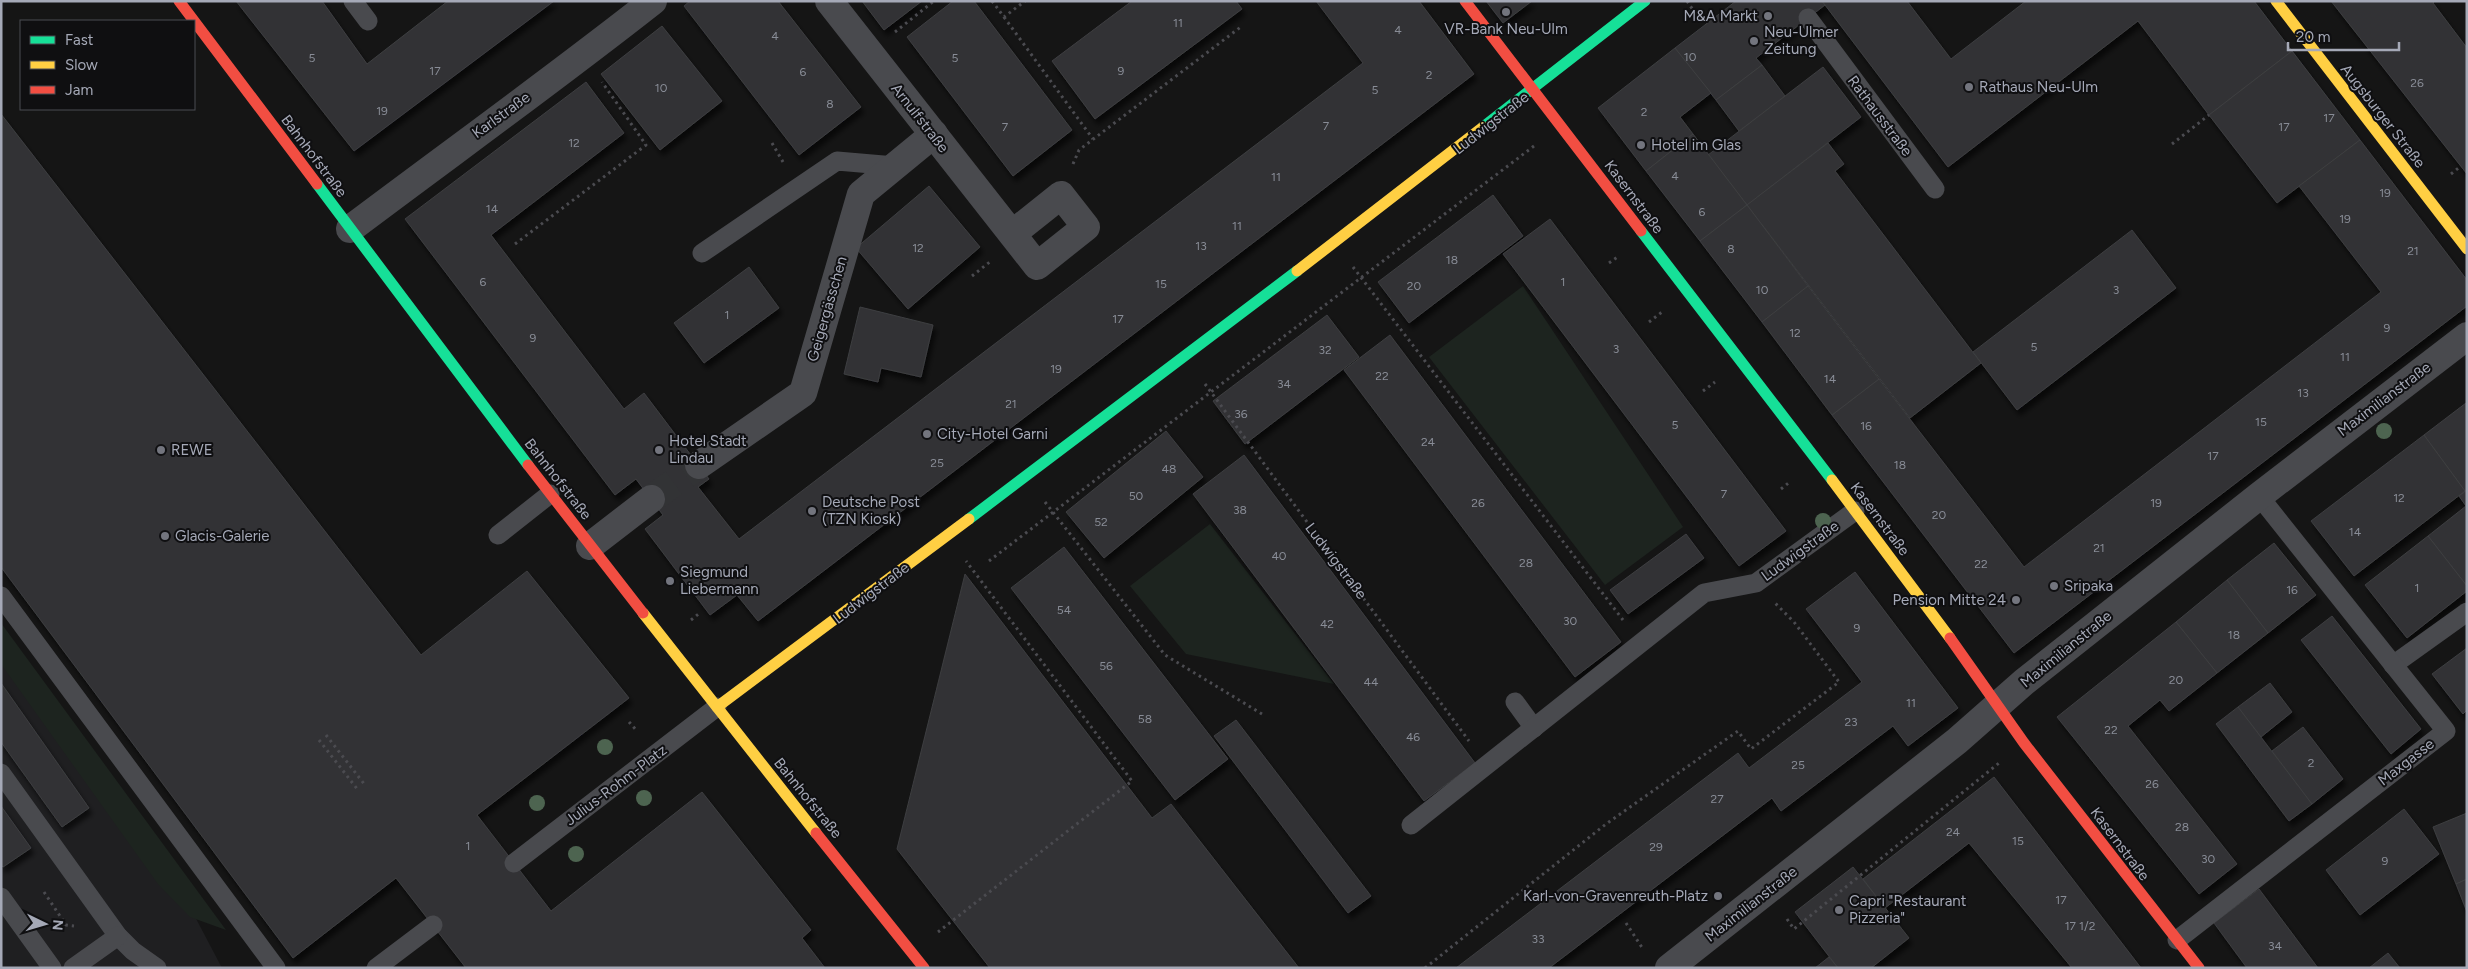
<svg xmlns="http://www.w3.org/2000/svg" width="2468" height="969" font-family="Figtree,sans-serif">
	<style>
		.built { fill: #1f1f21 }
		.green { fill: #1d241f }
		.building { fill: #333334; stroke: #3d3e41; filter: url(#shadow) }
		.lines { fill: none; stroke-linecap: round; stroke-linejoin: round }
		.street-tunnel { stroke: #323335; stroke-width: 28; stroke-dasharray: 28 14; stroke-linecap: butt }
		.path { stroke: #4b4b50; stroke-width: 3; stroke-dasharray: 2.5 4; stroke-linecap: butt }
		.lane { stroke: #494a4e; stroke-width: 19 }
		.street { stroke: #494a4e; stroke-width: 28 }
		.fast { stroke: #16e098; stroke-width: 11 }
		.slow { stroke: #ffcf43; stroke-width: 11 }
		.jam { stroke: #f24e42; stroke-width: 11 }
		.tree { fill: #4d6450 }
		.poi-dot { fill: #73757e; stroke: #0f0f11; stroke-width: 2 }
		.labels { text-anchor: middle; stroke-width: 4; stroke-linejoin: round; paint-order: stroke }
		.number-label { font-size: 12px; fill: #888c96 }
		.poi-label { font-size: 15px; fill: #a5a9b7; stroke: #0f0f11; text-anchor: start }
		.street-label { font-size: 15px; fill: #a5a9b7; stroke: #0f0f11 }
	</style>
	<defs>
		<filter id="shadow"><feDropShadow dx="3" dy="5.5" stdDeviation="2.5" flood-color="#0009"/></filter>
	</defs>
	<rect width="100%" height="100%" fill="#151515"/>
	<polygon class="built" points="1,651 192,911 222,968 1,968"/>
	<g class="green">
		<polygon points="1523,286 1683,527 1605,585 1429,357"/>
		<polygon points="1210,524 1334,684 1186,654 1130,586"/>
		<polygon points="1,623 226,930 190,917 158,884 1,664"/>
	</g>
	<g class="building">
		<polygon points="236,1 322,1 367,64 448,1 554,1 354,151"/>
		<polygon points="690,1 778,1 861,107 799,155 684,6"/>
		<polygon points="862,1 922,1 884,30"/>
		<polygon points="953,1 974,1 1072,130 1013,176 907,37"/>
		<polygon points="1132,1 1236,1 1242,9 1095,119 1052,61"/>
		<polygon points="1316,1 1419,1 1474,74 758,621 737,595 710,615 645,529 663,515 636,479 615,495 405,219 586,82 624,133 491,235 624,409 644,393 709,479 698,487 739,539 1363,63"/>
		<polygon points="1486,1 1532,1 1503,23"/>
		<polygon points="1736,1 1822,1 1825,5 1756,58 1762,65 1716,100 1675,48"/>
		<polygon points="1822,1 1907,1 1951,59 2026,1 2254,1 2292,51 2209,115 2138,21 1948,167"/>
		<polygon points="2331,1 2435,1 2433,3 2467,48 2467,174"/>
		<polygon points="662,26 722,101 660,150 601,74"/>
		<polygon points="1675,48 1711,93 1680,117 1693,134 1646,171 1598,108"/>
		<polygon points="2292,51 2360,140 2277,203 2209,115"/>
		<polygon points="1762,65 1785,96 1739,131 1716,100"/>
		<polygon points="1823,67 1861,117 1747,205 1708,155"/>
		<polygon points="1,114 421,655 527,571 629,698 477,815 551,911 702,792 811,930 802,938 825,968 466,968 396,878 293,958 1,567"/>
		<polygon points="1693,134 1747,205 1700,241 1646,171"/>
		<polygon points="2360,140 2467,280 2467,306 2014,653 1832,415 1879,379 2024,567 2381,292 2299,186"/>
		<polygon points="1828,143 1844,164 1835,171 1981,363 1910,418 1747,205"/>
		<polygon points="929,186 980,247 908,309 856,248"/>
		<polygon points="1493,195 1523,236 1409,323 1378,282"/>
		<polygon points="1747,205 1808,286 1762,322 1700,241"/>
		<polygon points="1550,219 1786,531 1739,566 1503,254"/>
		<polygon points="2132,230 2176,288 2017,410 1973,352"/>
		<polygon points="749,267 779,308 704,363 674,323"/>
		<polygon points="1808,286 1879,379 1832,415 1762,322"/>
		<polygon points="860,307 933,325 921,377 881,368 878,382 844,374"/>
		<polygon points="1327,315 1359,357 1245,444 1213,401"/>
		<polygon points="1390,335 1621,642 1575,677 1344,370"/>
		<polygon points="2466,403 2467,490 2465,491 2424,435"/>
		<polygon points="1166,431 1203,477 1104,558 1066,512"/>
		<polygon points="2424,435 2465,491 2354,576 2311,521"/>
		<polygon points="1244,455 1475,763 1424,801 1193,494"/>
		<polygon points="2467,490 2467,586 2428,536 2466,506 2459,496"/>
		<polygon points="1686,534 1704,558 1628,614 1610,590"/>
		<polygon points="2428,536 2467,586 2467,591 2407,638 2365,585"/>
		<polygon points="2274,543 2316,595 2268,633 2227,580"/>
		<polygon points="1064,547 1228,759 1175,800 1011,588"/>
		<polygon points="1855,572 1958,708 1908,746 1893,726 1781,811 1772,798 1549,968 1456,968 1738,753 1749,768 1862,682 1806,609"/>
		<polygon points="965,574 1152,818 1171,804 1299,968 990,968 897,849"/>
		<polygon points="2227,580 2268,633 2217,673 2176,622"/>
		<polygon points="2332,616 2421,729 2391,754 2301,640"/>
		<polygon points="2176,622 2217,673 2169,711 2160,700 2128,726 2237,864 2199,894 2057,717"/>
		<polygon points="2467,648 2467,710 2463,714 2432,674"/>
		<polygon points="1,683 89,808 62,827 1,742"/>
		<polygon points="2270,683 2292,712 2261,737 2238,707"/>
		<polygon points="2238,707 2312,804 2289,821 2216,724"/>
		<polygon points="1236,720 1371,896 1348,913 1214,736"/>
		<polygon points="2303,727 2343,779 2312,804 2272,751"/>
		<polygon points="1994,777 2138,964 2141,968 2072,968 1969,843 1885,908 1863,879"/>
		<polygon points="1,806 31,848 3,867 1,865"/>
		<polygon points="2404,809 2439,854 2360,915 2326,870"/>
		<polygon points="2467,813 2467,879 2456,884 2433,827"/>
		<polygon points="1853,867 1909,938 1871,968 1838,968 1795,912"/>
		<polygon points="2467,879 2467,912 2456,884"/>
		<polygon points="2259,889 2318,968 2247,968 2214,923"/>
		<polygon points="2388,953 2400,968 2369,968"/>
		<polygon points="1829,957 1838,968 1815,968"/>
	</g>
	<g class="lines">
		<polyline class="street-tunnel" points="651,499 699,465"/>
		<g class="path">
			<polyline points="992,1 1004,17 1025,1"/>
			<polyline points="1687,1 1695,13"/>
			<polyline points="1004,17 1093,139"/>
			<polyline points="895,32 934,1"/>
			<polyline points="772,143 783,162"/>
			<polyline points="2172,144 2209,115"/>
			<polyline points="1073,164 1079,150 1242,26"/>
			<polyline points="2451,174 2461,166"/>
			<polyline points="515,244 646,145 602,82"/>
			<polyline points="1609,263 1619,256"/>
			<polyline points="1353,267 1623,620"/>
			<polyline points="972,276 991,261"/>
			<polyline points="1649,322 1662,312"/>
			<polyline points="1205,384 1469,741"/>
			<polyline points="1703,391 1715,382"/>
			<polyline points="1781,489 1791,481"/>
			<polyline points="1045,502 1165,655 1262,714"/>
			<polyline points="989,561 1534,146"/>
			<polyline points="691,620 701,612"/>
			<polyline points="629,722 637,731"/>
			<polyline points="326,735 365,785"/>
			<polyline points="319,740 358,790"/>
			<polyline points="44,892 66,925 74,926"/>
			<polyline points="1787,919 1794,929 1999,763"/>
			<polyline points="1626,923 1643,949"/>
			<polyline points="938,932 1132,781 966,561"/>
			<polyline points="1425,968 1606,824 1738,731 1751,749 1839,682 1794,622 1775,603"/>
		</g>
		<g class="lane">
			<polyline points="353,1 368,21"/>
			<polyline points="1808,18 1935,189"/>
			<polyline points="702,253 837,161 895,166"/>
			<polyline points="498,535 550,494"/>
			<polyline points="1,596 276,968"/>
			<polyline points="2393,665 2467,612"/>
			<polyline points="1515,702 1534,728"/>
			<polyline points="1,773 118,936 133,951 157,968"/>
			<polyline points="1411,825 1704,593 1756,583 1855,511"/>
			<polyline points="514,863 717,707"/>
			<polyline points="1,897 52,968"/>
			<polyline points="2177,940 2446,731 2259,496"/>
			<polyline points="73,968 118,936"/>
			<polyline points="376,968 433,925"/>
		</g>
		<g class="street">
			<polyline points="829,1 1012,234 1037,266 1086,227 1061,195 1012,234"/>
			<path d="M350,229C451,153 554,79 653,1"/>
			<polyline points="699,465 803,393 861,194 934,134"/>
			<polyline points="590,546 651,499"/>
			<polyline points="1669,968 1957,741 2024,682 2259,496 2467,336"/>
		</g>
		<g class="fast">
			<polyline points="1483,127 1645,1"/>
			<polyline points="317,184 528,465"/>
			<polyline points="1641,231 1832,480"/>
			<polyline points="969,519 1297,271"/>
		</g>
		<g class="slow">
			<polyline points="2276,1 2467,249"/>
			<polyline points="1297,271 1483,127"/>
			<polyline points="1832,480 1950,638"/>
			<polyline points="643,613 816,833"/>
			<polyline points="717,707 969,519"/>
		</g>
		<g class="jam">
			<polyline points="179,1 317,184"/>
			<polyline points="1465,1 1641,231"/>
			<polyline points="528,465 643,613"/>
			<polyline points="1950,638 2024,743 2199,968"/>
			<polyline points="816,833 924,968"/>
		</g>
	</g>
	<g class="tree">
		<circle cx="2384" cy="431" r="8"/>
		<circle cx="1823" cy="521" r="8"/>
		<circle cx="605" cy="747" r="8"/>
		<circle cx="644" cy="798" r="8"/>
		<circle cx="537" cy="803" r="8"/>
		<circle cx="576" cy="854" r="8"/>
	</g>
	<g class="poi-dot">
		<circle cx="1506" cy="12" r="5"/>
		<circle cx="1768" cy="16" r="5"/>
		<circle cx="1754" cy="41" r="5"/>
		<circle cx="1969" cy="87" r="5"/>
		<circle cx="1641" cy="145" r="5"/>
		<circle cx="927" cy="434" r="5"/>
		<circle cx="161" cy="450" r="5"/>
		<circle cx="659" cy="450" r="5"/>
		<circle cx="812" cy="511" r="5"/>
		<circle cx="165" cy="536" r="5"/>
		<circle cx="670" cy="581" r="5"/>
		<circle cx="2054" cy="586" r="5"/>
		<circle cx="2016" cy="600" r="5"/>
		<circle cx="1718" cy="896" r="5"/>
		<circle cx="1839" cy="910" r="5"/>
	</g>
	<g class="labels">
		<g class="number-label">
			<text x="1178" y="27">11</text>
			<text x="1398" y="34">4</text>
			<text x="775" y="40">4</text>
			<text x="1690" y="61">10</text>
			<text x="312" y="62">5</text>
			<text x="955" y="62">5</text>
			<text x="435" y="75">17</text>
			<text x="1121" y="75">9</text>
			<text x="803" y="76">6</text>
			<text x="1429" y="79">2</text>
			<text x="2417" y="87">26</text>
			<text x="661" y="92">10</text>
			<text x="1375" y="94">5</text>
			<text x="830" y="108">8</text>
			<text x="382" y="115">19</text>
			<text x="1644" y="116">2</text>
			<text x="2329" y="122">17</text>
			<text x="1326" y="130">7</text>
			<text x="1005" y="131">7</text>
			<text x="2284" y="131">17</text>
			<text x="574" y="147">12</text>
			<text x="1675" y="180">4</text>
			<text x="1276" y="181">11</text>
			<text x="2385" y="197">19</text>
			<text x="492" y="213">14</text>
			<text x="1702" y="216">6</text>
			<text x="2345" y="223">19</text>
			<text x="1237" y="230">11</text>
			<text x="1201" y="250">13</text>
			<text x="918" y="252">12</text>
			<text x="1731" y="253">8</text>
			<text x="2413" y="255">21</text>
			<text x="1452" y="264">18</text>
			<text x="483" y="286">6</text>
			<text x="1563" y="286">1</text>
			<text x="1161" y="288">15</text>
			<text x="1414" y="290">20</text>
			<text x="1762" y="294">10</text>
			<text x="2116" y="294">3</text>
			<text x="727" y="319">1</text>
			<text x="1118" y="323">17</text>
			<text x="2387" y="332">9</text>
			<text x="1795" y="337">12</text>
			<text x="533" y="342">9</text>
			<text x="2034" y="351">5</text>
			<text x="1616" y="353">3</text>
			<text x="1325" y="354">32</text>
			<text x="2345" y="361">11</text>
			<text x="1056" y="373">19</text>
			<text x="1382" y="380">22</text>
			<text x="1830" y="383">14</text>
			<text x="1284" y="388">34</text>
			<text x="2303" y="397">13</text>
			<text x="1011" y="408">21</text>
			<text x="1241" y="418">36</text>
			<text x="2261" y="426">15</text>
			<text x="1675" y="429">5</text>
			<text x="1866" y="430">16</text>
			<text x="1428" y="446">24</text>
			<text x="2213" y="460">17</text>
			<text x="937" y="467">25</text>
			<text x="1900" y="469">18</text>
			<text x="1169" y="473">48</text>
			<text x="1724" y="498">7</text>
			<text x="1136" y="500">50</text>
			<text x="2399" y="502">12</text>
			<text x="1478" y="507">26</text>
			<text x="2156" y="507">19</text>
			<text x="1240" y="514">38</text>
			<text x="1939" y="519">20</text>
			<text x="1101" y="526">52</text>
			<text x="2355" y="536">14</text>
			<text x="2099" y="552">21</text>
			<text x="1279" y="560">40</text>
			<text x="1526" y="567">28</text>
			<text x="1981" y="568">22</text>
			<text x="2417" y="592">1</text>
			<text x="2292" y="594">16</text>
			<text x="1064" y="614">54</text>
			<text x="1570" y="625">30</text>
			<text x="1327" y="628">42</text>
			<text x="1857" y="632">9</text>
			<text x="2234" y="639">18</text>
			<text x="1106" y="670">56</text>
			<text x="2176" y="684">20</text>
			<text x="1371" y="686">44</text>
			<text x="1911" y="707">11</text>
			<text x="1145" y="723">58</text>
			<text x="1851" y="726">23</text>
			<text x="2111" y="734">22</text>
			<text x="1413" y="741">46</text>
			<text x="2311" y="767">2</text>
			<text x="1798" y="769">25</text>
			<text x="2152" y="788">26</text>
			<text x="1717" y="803">27</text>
			<text x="2182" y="831">28</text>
			<text x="1953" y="836">24</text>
			<text x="2018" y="845">15</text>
			<text x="468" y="850">1</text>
			<text x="1656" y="851">29</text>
			<text x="2208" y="863">30</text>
			<text x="2385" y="865">9</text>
			<text x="2061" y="904">17</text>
			<text x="2080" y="930">17 1/2</text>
			<text x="1538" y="943">33</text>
			<text x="2275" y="950">34</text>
		</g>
		<g class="poi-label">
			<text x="1758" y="21" text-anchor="end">M&amp;A Markt</text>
			<text x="1506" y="34" text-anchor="middle">VR-Bank Neu-Ulm</text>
			<text x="1764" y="37">Neu-Ulmer<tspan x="1764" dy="17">Zeitung</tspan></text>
			<text x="1979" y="92">Rathaus Neu-Ulm</text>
			<text x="1651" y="150">Hotel im Glas</text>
			<text x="937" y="439">City-Hotel Garni</text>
			<text x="669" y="446">Hotel Stadt<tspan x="669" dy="17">Lindau</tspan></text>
			<text x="171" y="455">REWE</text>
			<text x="822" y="507">Deutsche Post<tspan x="822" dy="17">(TZN Kiosk)</tspan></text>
			<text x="175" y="541">Glacis-Galerie</text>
			<text x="680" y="577">Siegmund<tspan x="680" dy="17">Liebermann</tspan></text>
			<text x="2064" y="591">Sripaka</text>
			<text x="2006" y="605" text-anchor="end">Pension Mitte 24</text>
			<text x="1708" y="901" text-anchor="end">Karl-von-Gravenreuth-Platz</text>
			<text x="1849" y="906">Capri "Restaurant<tspan x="1849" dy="17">Pizzeria"</tspan></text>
		</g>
		<g class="street-label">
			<text transform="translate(501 115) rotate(-36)" y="5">Karlstraße</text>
			<text transform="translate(1880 116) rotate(53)" y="5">Rathausstraße</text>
			<text transform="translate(2383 116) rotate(52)" y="5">Augsburger Straße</text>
			<text transform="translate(920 118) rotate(52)" y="5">Arnulfstraße</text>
			<text transform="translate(1491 123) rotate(-38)" y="5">Ludwigstraße</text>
			<text transform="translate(314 156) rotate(53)" y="5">Bahnhofstraße</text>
			<text transform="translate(1634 197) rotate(53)" y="5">Kasernstraße</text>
			<text transform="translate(827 309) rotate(-74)" y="5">Geigergässchen</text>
			<text transform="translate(2384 399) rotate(-37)" y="5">Maximilianstraße</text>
			<text transform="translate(558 479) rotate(52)" y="5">Bahnhofstraße</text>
			<text transform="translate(1880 519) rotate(53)" y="5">Kasernstraße</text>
			<text transform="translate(1800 551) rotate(-36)" y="5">Ludwigstraße</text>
			<text transform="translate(1336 561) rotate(53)" y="5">Ludwigstraße</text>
			<text transform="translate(871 593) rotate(-37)" y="5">Ludwigstraße</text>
			<text transform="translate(2066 649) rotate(-39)" y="5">Maximilianstraße</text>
			<text transform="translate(2406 762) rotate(-38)" y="5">Maxgasse</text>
			<text transform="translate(616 785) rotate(-37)" y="5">Julius-Rohm-Platz</text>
			<text transform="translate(808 798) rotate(51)" y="5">Bahnhofstraße</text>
			<text transform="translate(2120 844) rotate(53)" y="5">Kasernstraße</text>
			<text transform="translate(1751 904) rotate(-38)" y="5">Maximilianstraße</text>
		</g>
	</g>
	<rect width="2468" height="969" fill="none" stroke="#a5a9b7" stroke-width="5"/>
	<rect x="20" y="20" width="175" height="90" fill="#0f0f11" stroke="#4b4d53"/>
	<rect x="30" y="36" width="25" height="8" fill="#16e098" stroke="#4b4d53"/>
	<text x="65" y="45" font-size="15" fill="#a5a9b7">Fast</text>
	<rect x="30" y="61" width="25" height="8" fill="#ffcf43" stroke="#4b4d53"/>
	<text x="65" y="70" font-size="15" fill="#a5a9b7">Slow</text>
	<rect x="30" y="86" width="25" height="8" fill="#f24e42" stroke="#4b4d53"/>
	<text x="65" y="95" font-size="15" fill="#a5a9b7">Jam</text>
	<g transform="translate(45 924) rotate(95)" stroke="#0f0f11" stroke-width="4" paint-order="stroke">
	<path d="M0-4L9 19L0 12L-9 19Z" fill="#a5a9b7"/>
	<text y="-8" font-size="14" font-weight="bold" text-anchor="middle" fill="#a5a9b7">N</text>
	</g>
	<path d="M2288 42v8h111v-8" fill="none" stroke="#a5a9b7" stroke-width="2.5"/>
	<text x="2296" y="42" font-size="15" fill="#a5a9b7" stroke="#0f0f11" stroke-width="4" paint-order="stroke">20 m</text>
</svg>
